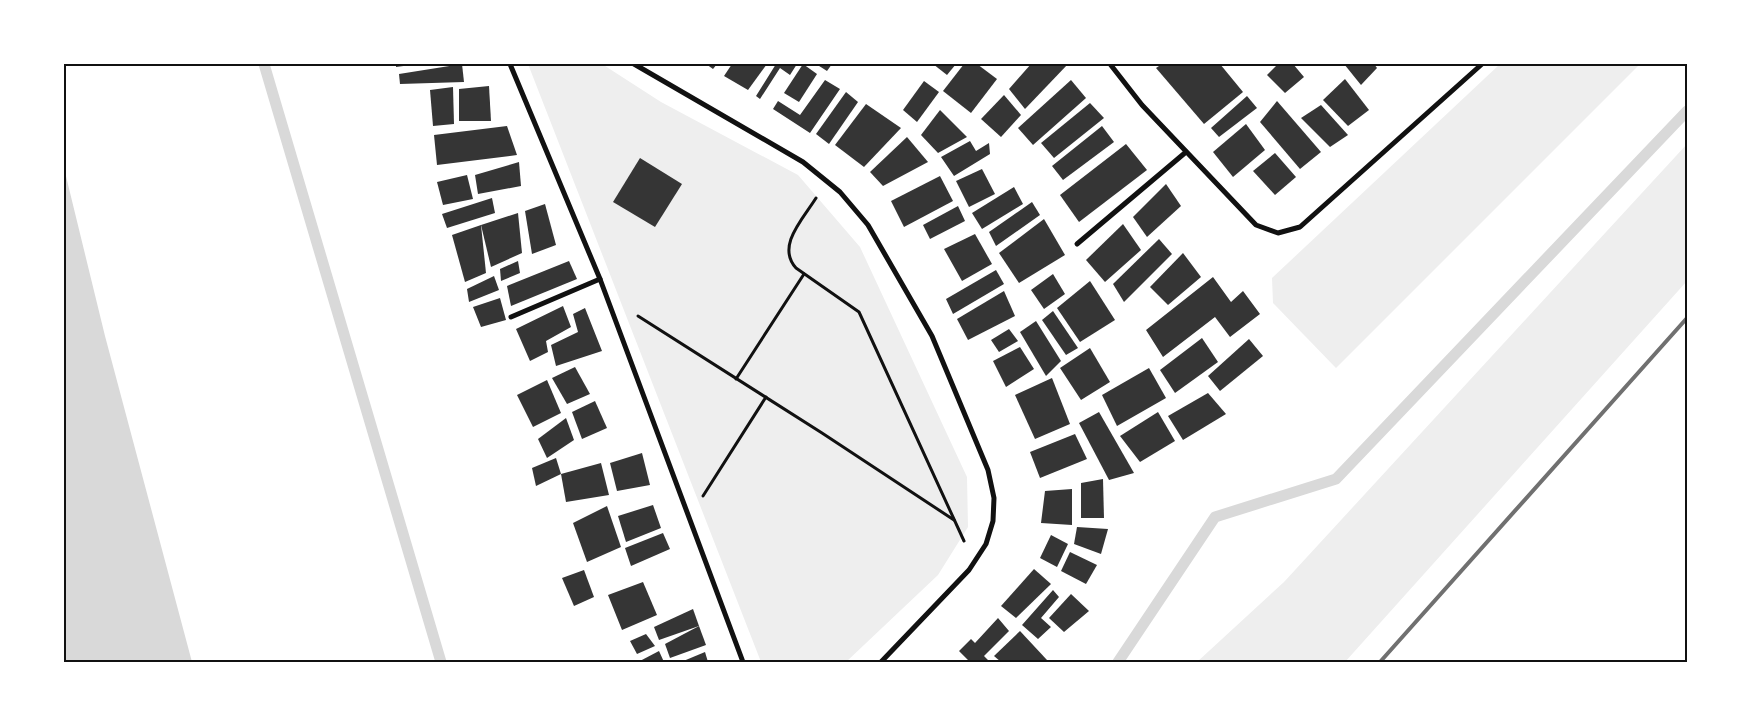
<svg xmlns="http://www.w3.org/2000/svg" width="1751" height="726" font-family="Manrope,sans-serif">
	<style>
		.green { fill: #eee }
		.water { fill: #d9d9d9 }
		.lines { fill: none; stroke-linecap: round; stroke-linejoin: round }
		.stream { stroke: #d9d9d9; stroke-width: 11 }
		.building { fill: #353535 }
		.path { stroke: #111; stroke-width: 3 }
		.minor { stroke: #111; stroke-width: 5 }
		.rail { stroke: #707070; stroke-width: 4 }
		.neatline { fill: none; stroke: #111; stroke-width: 2 }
	</style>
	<rect width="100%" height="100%" fill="#fff"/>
	<g class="green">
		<polygon points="528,64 602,64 661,102 798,175 860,247 967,477 968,527 938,575 846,662 761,662"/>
		<polygon points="1500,64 1640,64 1336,368 1273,303 1272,278"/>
		<polygon points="1687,144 1687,281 1345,662 1197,662 1284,582"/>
	</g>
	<polygon class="water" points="64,168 105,336 192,662 64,662"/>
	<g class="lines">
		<g class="stream">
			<polyline points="264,64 441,662"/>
			<polyline points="1118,662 1215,517 1336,479 1687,111"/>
		</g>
	</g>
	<g class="building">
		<polygon points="396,64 411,64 411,65 396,67"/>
		<polygon points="462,64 464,82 400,84 399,74"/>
		<polygon points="706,64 717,64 713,69"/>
		<polygon points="732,64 767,64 748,90 724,76"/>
		<polygon points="776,64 797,64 790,75 780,68 760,99 756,96"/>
		<polygon points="803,64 817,74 799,102 784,93"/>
		<polygon points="816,64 832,64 827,71"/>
		<polygon points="933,64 956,64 947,75"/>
		<polygon points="964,64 977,64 997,79 971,113 943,91"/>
		<polygon points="1031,64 1068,64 1025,109 1009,89"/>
		<polygon points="1162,64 1220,64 1243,92 1204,124 1156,68"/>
		<polygon points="1278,64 1293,64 1304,77 1285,93 1267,75"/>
		<polygon points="1344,64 1374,64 1377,68 1361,85"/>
		<polygon points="1345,79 1369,110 1348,126 1323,100"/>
		<polygon points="825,80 840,89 810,133 773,109 778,101 800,115"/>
		<polygon points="1071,80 1086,98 1033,145 1018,128"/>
		<polygon points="924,81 939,92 917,122 903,110"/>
		<polygon points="489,86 491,121 459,121 459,89"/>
		<polygon points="453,87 454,124 433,126 430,90"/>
		<polygon points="846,92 858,102 829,144 816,134"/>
		<polygon points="1004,95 1021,115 1001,137 981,119"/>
		<polygon points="1247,96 1257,108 1219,137 1211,128"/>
		<polygon points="1277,101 1321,152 1300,169 1260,122"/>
		<polygon points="1090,103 1104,118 1054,158 1041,143"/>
		<polygon points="866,104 901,128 864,167 835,145"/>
		<polygon points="1321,105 1348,135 1330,147 1301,118"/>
		<polygon points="940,110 967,137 938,153 921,135"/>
		<polygon points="1246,124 1265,150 1233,177 1213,152"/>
		<polygon points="507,126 517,155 437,165 434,135"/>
		<polygon points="1102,126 1114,142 1063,180 1052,166"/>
		<polygon points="907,137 928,162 883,186 870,172"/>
		<polygon points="970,141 976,151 989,143 990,154 954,176 941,157"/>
		<polygon points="1126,144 1147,170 1079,222 1060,195"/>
		<polygon points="1275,153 1296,177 1275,195 1253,171"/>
		<polygon points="640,158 682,184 655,227 613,202"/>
		<polygon points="519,162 521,186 478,194 475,175"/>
		<polygon points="982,169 995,194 969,207 956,181"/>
		<polygon points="467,175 473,199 443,205 437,182"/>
		<polygon points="940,176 953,201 904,227 891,201"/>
		<polygon points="1166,184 1181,206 1147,237 1133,217"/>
		<polygon points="1014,187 1023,204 982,229 972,213"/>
		<polygon points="492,198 495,213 447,228 442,214"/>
		<polygon points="1032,202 1040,215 996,246 989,232"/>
		<polygon points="545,204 556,245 532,254 525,211"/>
		<polygon points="958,206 965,221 930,239 923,225"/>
		<polygon points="518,213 522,253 491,267 481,225"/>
		<polygon points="1044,219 1065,255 1019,283 999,253"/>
		<polygon points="1123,224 1141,250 1105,282 1086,260"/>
		<polygon points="481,225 486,273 465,282 452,235"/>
		<polygon points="975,234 992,264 962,281 944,249"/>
		<polygon points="1159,239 1172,254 1124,302 1113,284"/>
		<polygon points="1183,253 1201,277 1168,305 1150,287"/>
		<polygon points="518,261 520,273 501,281 500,269"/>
		<polygon points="569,261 577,279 511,306 507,286"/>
		<polygon points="996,270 1004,284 953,314 946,299"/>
		<polygon points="1053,274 1065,294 1044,309 1031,290"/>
		<polygon points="494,276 499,290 469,302 467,289"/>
		<polygon points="1213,277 1231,302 1243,291 1260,314 1230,337 1215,317 1163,357 1146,330"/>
		<polygon points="1090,281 1115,320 1080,342 1057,308"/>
		<polygon points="1004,291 1015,316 968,340 957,319"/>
		<polygon points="500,298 506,320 481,327 473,307"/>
		<polygon points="563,306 571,327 546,341 548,352 530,361 516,329"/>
		<polygon points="585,308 602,351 556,366 551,345 578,332 573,314"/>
		<polygon points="1053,311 1078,348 1066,355 1042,320"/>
		<polygon points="1036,321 1061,361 1046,376 1020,332"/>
		<polygon points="1009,329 1018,341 999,352 991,340"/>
		<polygon points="1202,338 1218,362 1175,393 1160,370"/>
		<polygon points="1249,339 1263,356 1220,391 1208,376"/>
		<polygon points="1020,347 1034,369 1006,387 993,361"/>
		<polygon points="1090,348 1110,382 1081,400 1060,368"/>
		<polygon points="575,367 590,394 567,404 552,378"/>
		<polygon points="1149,368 1166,398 1117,426 1102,395"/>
		<polygon points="1052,378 1070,424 1035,439 1015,395"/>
		<polygon points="547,380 561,413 533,427 517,395"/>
		<polygon points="1208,393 1226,414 1183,440 1168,416"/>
		<polygon points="595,401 607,428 582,439 572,412"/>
		<polygon points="1099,412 1134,473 1109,480 1079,423"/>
		<polygon points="1158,412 1175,441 1140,462 1120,436"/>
		<polygon points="566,418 574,440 547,458 538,439"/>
		<polygon points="1075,434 1087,459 1040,478 1030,452"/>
		<polygon points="642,453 650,485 617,491 610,463"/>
		<polygon points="556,458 561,474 536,486 532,468"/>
		<polygon points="601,463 609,495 566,502 561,474"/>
		<polygon points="1103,479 1104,518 1081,518 1081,483"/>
		<polygon points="1072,489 1072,525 1041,523 1045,491"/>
		<polygon points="653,505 661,528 626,542 618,516"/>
		<polygon points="607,506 621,547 587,562 573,523"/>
		<polygon points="1077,527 1108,529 1101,554 1074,544"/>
		<polygon points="663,533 670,549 631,566 625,548"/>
		<polygon points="1051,535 1068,544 1057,567 1040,558"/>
		<polygon points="1070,552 1097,565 1086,584 1061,571"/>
		<polygon points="1034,569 1051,584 1016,618 1001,606"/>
		<polygon points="584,570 594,597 574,606 562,578"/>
		<polygon points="643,582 657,615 622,630 608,595"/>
		<polygon points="1053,590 1059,597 1041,618 1051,627 1038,639 1022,625"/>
		<polygon points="1071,594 1089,611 1064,632 1049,618"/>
		<polygon points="693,609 699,626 659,640 654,627"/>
		<polygon points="998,618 1009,631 984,656 990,662 970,662 959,651 971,639 975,643"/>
		<polygon points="699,626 706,645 670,658 665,644"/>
		<polygon points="1020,631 1047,660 1044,662 1001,662 994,656"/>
		<polygon points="646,634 655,646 637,654 630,641"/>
		<polygon points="659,651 664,662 638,662"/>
		<polygon points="705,652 708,662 681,662"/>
	</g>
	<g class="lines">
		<g class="path">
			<path d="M816,198C803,219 776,246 796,268L859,312L964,541"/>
			<polyline points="638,316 822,433 954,520"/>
			<polyline points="736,379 804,274"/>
			<polyline points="703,496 766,397"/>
		</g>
		<g class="minor">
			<polyline points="510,64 600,279 743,662"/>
			<polyline points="634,64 803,162 840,192 868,225 932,336 988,470 994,498 993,521 986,544 969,570 881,662"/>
			<polyline points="1110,64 1142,105 1256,225 1278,233 1300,227 1482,64"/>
			<polyline points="1077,244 1186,152"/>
			<polyline points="511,317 600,279"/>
		</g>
		<polyline class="rail" points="1380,662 1687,318"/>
	</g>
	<rect width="1751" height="726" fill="none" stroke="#ffffff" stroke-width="130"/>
	<rect x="65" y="65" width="1621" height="596" class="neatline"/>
</svg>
